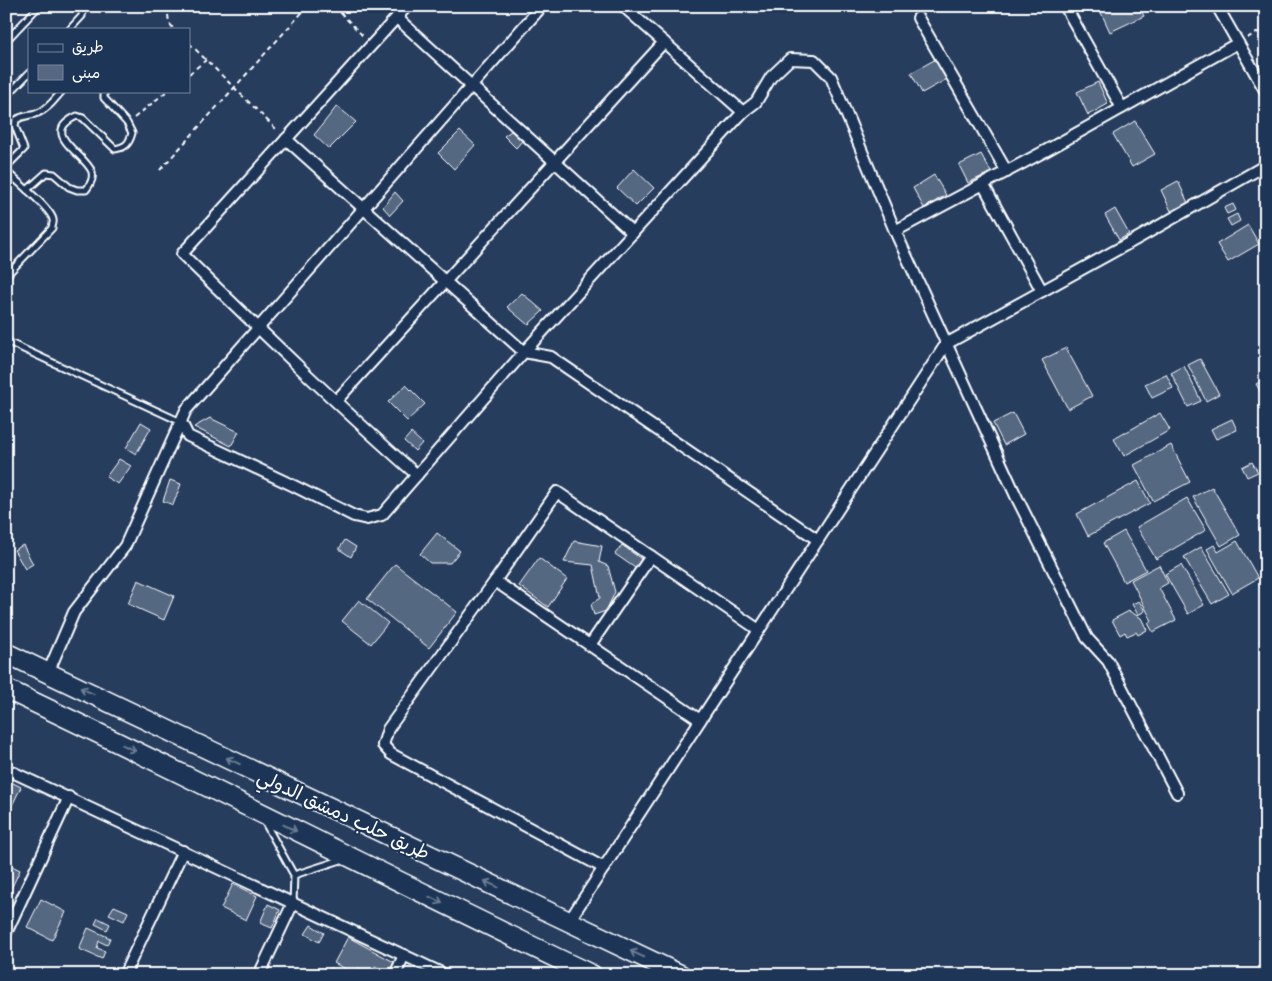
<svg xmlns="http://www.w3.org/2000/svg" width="1272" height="981" font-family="Sriracha,'Playpen Sans Arabic',sans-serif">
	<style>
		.building { fill: #556781; stroke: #fff }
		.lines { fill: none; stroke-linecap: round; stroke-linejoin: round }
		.service-casing { stroke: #fff; stroke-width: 9 }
		.minor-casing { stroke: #fff; stroke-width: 14 }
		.motorway-casing { stroke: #fff; stroke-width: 22 }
		.path { stroke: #fff; stroke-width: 2; stroke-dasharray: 5 4; stroke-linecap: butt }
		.service { stroke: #1d3557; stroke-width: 5 }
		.minor { stroke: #1d3557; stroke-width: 10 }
		.motorway { stroke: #1d3557; stroke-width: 19 }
		.oneway { stroke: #6c7c92 }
		.labels { text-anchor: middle; stroke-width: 4.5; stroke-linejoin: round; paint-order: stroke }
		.street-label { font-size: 19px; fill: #fff; stroke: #1d3557 }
	</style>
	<rect width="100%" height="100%" fill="#263d5e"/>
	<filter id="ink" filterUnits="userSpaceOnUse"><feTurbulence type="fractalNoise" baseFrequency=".02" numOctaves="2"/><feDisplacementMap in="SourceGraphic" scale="10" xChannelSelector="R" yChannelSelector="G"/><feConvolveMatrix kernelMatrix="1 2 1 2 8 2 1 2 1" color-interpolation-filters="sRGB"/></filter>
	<g filter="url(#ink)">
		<g class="building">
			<polygon points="1098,6 1139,6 1144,16 1110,32"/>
			<polygon points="936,59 947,79 922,93 911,73"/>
			<polygon points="1098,82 1108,104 1088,115 1077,92"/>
			<polygon points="337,106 356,122 329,149 314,135"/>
			<polygon points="1135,121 1155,154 1132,167 1113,134"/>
			<polygon points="460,131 475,145 454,169 438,153"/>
			<polygon points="511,131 522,141 516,148 504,136"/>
			<polygon points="981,154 991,172 968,183 959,165"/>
			<polygon points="634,169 654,188 636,206 617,188"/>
			<polygon points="934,175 946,195 924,208 913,188"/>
			<polygon points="1178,181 1188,203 1171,211 1161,190"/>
			<polygon points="395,192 403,201 390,215 383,207"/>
			<polygon points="1233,204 1236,210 1227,214 1224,208"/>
			<polygon points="1115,209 1129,234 1119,240 1105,215"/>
			<polygon points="1237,214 1240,221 1231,226 1227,219"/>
			<polygon points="1248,225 1259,244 1228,262 1217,244"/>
			<polygon points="522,293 543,311 528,325 507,307"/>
			<polygon points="1066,348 1092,396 1068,409 1042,360"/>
			<polygon points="1200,359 1219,394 1206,401 1188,365"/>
			<polygon points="1184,366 1201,401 1188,407 1171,373"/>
			<polygon points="1166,374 1173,388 1152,398 1145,384"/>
			<polygon points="1266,379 1266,401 1256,384"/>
			<polygon points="406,385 425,404 407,421 388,402"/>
			<polygon points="1013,413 1024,434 1004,445 993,423"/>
			<polygon points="1160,413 1170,430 1124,456 1114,439"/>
			<polygon points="210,418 239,432 231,446 194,427"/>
			<polygon points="1232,419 1237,430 1216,439 1211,429"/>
			<polygon points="141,422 151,428 136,454 126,448"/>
			<polygon points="411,433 422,443 415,451 404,441"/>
			<polygon points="1171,445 1190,482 1153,501 1134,465"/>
			<polygon points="119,459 131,466 118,484 106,477"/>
			<polygon points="1252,462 1258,472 1247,477 1242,467"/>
			<polygon points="170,480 181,484 173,505 163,501"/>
			<polygon points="1138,481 1150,503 1088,536 1077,514"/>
			<polygon points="1212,487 1240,535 1221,546 1193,497"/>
			<polygon points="1187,498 1206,530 1156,559 1137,527"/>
			<polygon points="1124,531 1146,570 1124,582 1103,543"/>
			<polygon points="437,533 460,551 450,563 430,563 420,554"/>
			<polygon points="345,540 356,547 351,557 339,549"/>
			<polygon points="574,541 602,546 599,562 608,566 615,592 606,611 594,615 591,604 600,598 593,565 564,562"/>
			<polygon points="1237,541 1258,578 1232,593 1207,549 1214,545 1218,552"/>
			<polygon points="23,545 33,564 25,569 14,550"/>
			<polygon points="622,545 644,561 638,570 615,554"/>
			<polygon points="1201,547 1229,594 1212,604 1184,557"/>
			<polygon points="539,558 567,579 548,607 519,586"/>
			<polygon points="395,564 457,612 429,648 367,599"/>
			<polygon points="1159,565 1168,583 1159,588 1176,620 1153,632 1148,623 1152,621 1131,580"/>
			<polygon points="1181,565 1204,605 1188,614 1165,574"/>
			<polygon points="138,580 174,596 164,620 128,604"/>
			<polygon points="359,600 388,623 371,644 342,621"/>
			<polygon points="1139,601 1145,611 1138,615 1132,604"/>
			<polygon points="1129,611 1141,618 1147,630 1138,635 1136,632 1127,636 1125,632 1120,635 1112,620"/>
			<polygon points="11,782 21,787 9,812 6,810 6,792"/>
			<polygon points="6,863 20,870 10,891 6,889"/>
			<polygon points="233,884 257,896 246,920 221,908"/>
			<polygon points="41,899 66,912 52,940 27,927"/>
			<polygon points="268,904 280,910 272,928 260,923"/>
			<polygon points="114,906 128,912 124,921 109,914"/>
			<polygon points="98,918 110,924 107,930 95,924"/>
			<polygon points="311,925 324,933 319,942 305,934"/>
			<polygon points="88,928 110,938 107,945 99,941 97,948 105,951 102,959 79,949"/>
			<polygon points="348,937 394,962 389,973 375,966 371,974 358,968 355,974 334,963"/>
			<polygon points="330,968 345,975 326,975"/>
		</g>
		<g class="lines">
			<defs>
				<g id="service">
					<polyline points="70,29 82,16 83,6"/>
					<polyline points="6,41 39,6"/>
					<polyline points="6,97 29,73"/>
					<path d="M6,167L24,149L15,126L16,120C25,114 29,117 38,113C48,109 55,99 62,91"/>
					<path d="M6,171C15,180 52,209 53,220C54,222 52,225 52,228L6,276"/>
					<path d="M27,190L46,173L54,174L69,187L77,190H86C90,185 94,179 92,172C85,153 38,134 77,116L83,118L115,149C126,147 129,144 132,133L127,123L104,98V91"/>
					<polyline points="6,341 181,422"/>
					<polyline points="264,821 294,875 344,859"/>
					<polyline points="293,903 294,875"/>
				</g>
				<g id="minor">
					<path d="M407,6L182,254C259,329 336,404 417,475"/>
					<polyline points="623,6 743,112"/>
					<polyline points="1065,6 1122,108"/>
					<polyline points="1217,6 1266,92"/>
					<polyline points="397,18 633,233"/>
					<polyline points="918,18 1007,172"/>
					<polyline points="286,139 524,352 551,357 818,540"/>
					<polyline points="983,184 1042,291"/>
					<polyline points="895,231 1047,150 1238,43"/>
					<polyline points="336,401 664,42"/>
					<polyline points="181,422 188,436 294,486 354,516 367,519 382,515 524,352 743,112 756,102 771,77 790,59 814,60 831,77 895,231 1016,496 1087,638 1108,661 1177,793"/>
					<polyline points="495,581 388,729 383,745 391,754 604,868"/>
					<polyline points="590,645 651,556"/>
					<polyline points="48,673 74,612 125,546 186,410 542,6"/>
					<polyline points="700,720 495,581 557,492 759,630"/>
					<polyline points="6,769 446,975"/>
					<polyline points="569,921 946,344 1140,237 1266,165"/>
					<polyline points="6,933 69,797"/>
					<polyline points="124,975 183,851"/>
					<polyline points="259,975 293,903"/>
					<polyline points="395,975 404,955"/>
				</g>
				<g id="motorway">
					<polyline points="6,653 681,975"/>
					<path d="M6,689C203,782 396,882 592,975"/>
				</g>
			</defs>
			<use href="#service" class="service-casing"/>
			<use href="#minor" class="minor-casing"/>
			<use href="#motorway" class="motorway-casing"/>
			<g class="path">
				<polyline points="167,6 169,23 174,29"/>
				<polyline points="334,6 363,36"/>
				<polyline points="1247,38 1266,28"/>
				<polyline points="189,43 278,131"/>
				<polyline points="189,74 206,60"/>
				<polyline points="134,118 167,91"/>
				<polyline points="160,170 308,6"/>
			</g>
			<use href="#service" class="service"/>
			<use href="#minor" class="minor"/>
			<use href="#motorway" class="motorway"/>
		</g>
		<defs><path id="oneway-shaft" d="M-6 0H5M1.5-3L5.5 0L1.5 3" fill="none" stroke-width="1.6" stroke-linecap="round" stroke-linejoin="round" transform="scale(1.25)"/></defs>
		<g class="oneway">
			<use href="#oneway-shaft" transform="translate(87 691) rotate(-155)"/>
			<use href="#oneway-shaft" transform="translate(129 748) rotate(26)"/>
			<use href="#oneway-shaft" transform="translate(233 761) rotate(-155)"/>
			<use href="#oneway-shaft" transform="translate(290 828) rotate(26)"/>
			<use href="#oneway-shaft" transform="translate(491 884) rotate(-155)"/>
			<use href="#oneway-shaft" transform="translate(436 900) rotate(26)"/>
			<use href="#oneway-shaft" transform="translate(637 954) rotate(-155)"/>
		</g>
	</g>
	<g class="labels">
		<g class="street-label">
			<text transform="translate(344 814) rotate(25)" y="7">طريق حلب دمشق الدولي</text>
		</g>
	</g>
	<rect width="1272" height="981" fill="none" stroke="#1d3557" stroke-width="25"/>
	<rect x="12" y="12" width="1247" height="956" fill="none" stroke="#fff" stroke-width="2" filter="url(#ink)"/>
	<rect x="28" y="28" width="162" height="65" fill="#1d3557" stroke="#77869a"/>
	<rect x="38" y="44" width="25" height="8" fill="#1d3557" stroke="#77869a"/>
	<text x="72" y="52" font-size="15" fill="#ffffff">طريق</text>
	<rect x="38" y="65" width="25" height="15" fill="#556781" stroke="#77869a"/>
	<text x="72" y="78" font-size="15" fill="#ffffff">مبنى</text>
</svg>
